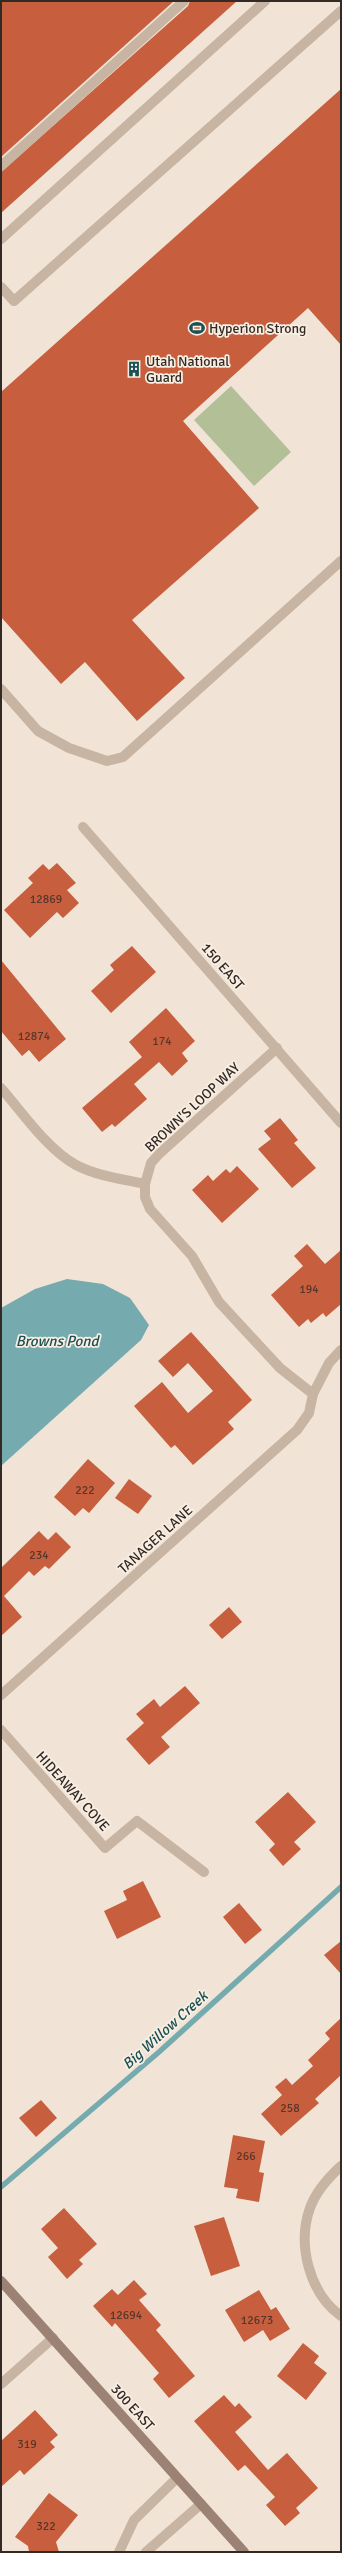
<svg xmlns="http://www.w3.org/2000/svg" width="342" height="2553" font-family="Signika,sans-serif">
	<style>
		.green { fill: #b2bf97 }
		.water { fill: #75abae }
		.lines { fill: none; stroke-linecap: round; stroke-linejoin: round }
		.stream { stroke: #75abae; stroke-width: 5.5 }
		.building { fill: #c75f3e }
		.lane { stroke: #c8b4a3; stroke-width: 10 }
		.street { stroke: #c8b4a3; stroke-width: 10 }
		.secondary { stroke: #9c8274; stroke-width: 10 }
		.labels { text-anchor: middle; stroke-width: 3.5; stroke-linejoin: round; paint-order: stroke }
		.number-label { font-size: 12px; fill: #58362b }
		.poi-label { font-size: 14px; fill: #332925; stroke: #f9eee2; text-anchor: start }
		.street-label { font-size: 14px; fill: #332925; stroke: #f9eee2 }
		.water-label { font-size: 15px; font-style: italic; fill: #1b5154; stroke: #f9eee2 }
	</style>
	<rect width="100%" height="100%" fill="#f1e4d6"/>
	<polygon class="green" points="231,386 291,452 254,486 194,420"/>
	<polygon class="water" points="67,1279 103,1284 130,1298 149,1325 141,1340 1,1466 1,1308 35,1289"/>
	<g class="lines">
		<polyline class="stream" points="1,2187 159,2052 341,1887"/>
	</g>
	<g class="building">
		<polygon points="1,1 174,1 1,157"/>
		<polygon points="190,1 237,1 1,213 1,172 188,6"/>
		<polygon points="341,89 341,345 308,308 183,421 259,508 132,620 185,678 137,721 85,662 61,684 1,617 1,392"/>
		<polygon points="57,863 76,883 67,890 79,903 63,918 57,912 30,938 4,910 33,883 28,878 43,864 49,870"/>
		<polygon points="132,946 156,972 111,1013 91,991 114,970 110,965"/>
		<polygon points="1,960 66,1039 39,1062 29,1050 22,1056 1,1031"/>
		<polygon points="166,1008 195,1041 182,1053 188,1061 172,1076 159,1062 134,1084 147,1099 115,1127 112,1124 102,1132 82,1108 142,1057 129,1042"/>
		<polygon points="280,1118 298,1140 294,1143 316,1168 292,1188 258,1149 271,1139 264,1131"/>
		<polygon points="237,1166 259,1189 222,1223 192,1190 208,1175 213,1181 226,1169 230,1173"/>
		<polygon points="307,1244 325,1264 341,1250 341,1304 326,1317 323,1313 311,1323 308,1319 299,1327 271,1295 303,1266 294,1256"/>
		<polygon points="191,1332 252,1400 228,1422 234,1429 193,1465 175,1445 171,1448 134,1406 162,1382 188,1413 213,1391 188,1363 173,1377 158,1361"/>
		<polygon points="88,1459 115,1483 89,1513 83,1508 75,1516 54,1497"/>
		<polygon points="129,1479 152,1496 138,1514 115,1498"/>
		<polygon points="39,1531 48,1540 56,1532 71,1547 49,1569 45,1566 34,1576 29,1571 4,1596 22,1617 1,1636 1,1568"/>
		<polygon points="229,1607 242,1622 222,1639 209,1625"/>
		<polygon points="185,1686 200,1703 161,1737 170,1747 149,1765 126,1739 144,1723 136,1714 154,1699 160,1707"/>
		<polygon points="288,1792 316,1822 294,1842 301,1849 283,1866 269,1850 275,1844 255,1822"/>
		<polygon points="143,1881 161,1917 117,1939 104,1911 127,1900 123,1891"/>
		<polygon points="239,1903 262,1930 245,1944 223,1917"/>
		<polygon points="341,1941 341,1974 324,1955"/>
		<polygon points="341,2018 341,2075 315,2099 319,2103 281,2136 261,2114 282,2095 275,2087 286,2078 292,2085 313,2066 308,2060 330,2039 325,2033"/>
		<polygon points="41,2100 57,2118 36,2137 19,2118"/>
		<polygon points="233,2135 265,2141 259,2172 264,2173 259,2202 236,2198 238,2189 224,2187"/>
		<polygon points="64,2208 97,2244 79,2260 83,2264 67,2279 48,2257 58,2248 41,2229"/>
		<polygon points="224,2217 240,2266 211,2276 194,2226"/>
		<polygon points="134,2280 147,2294 139,2300 161,2325 156,2330 195,2376 169,2398 153,2379 159,2373 115,2323 112,2327 93,2306 112,2289 118,2295"/>
		<polygon points="259,2290 271,2310 276,2307 290,2329 270,2341 263,2330 244,2342 225,2310"/>
		<polygon points="303,2343 319,2356 314,2363 327,2373 306,2400 277,2376"/>
		<polygon points="224,2395 235,2407 239,2403 252,2417 235,2432 268,2470 287,2453 318,2488 296,2508 300,2513 285,2526 266,2505 275,2497 245,2465 238,2471 194,2421"/>
		<polygon points="35,2410 58,2435 50,2442 55,2447 24,2475 20,2470 1,2487 1,2441"/>
		<polygon points="49,2493 78,2515 56,2542 59,2552 29,2552 28,2546 15,2537"/>
	</g>
	<g class="lines">
		<g class="lane">
			<polyline points="1,166 184,1"/>
			<polyline points="1,239 265,1"/>
			<polyline points="1,287 14,301 341,11"/>
			<polyline points="1,689 38,731 69,748 107,761 123,757 341,561"/>
			<polyline points="313,1394 329,1363 341,1350"/>
		</g>
		<g class="street">
			<polyline points="83,827 341,1123"/>
			<path d="M1,1088C22,1112 48,1150 76,1165C97,1176 122,1179 145,1184"/>
			<polyline points="1,1695 297,1430 309,1413 313,1394 280,1368 219,1302 192,1256 150,1209 145,1197 145,1184 151,1163 159,1154 277,1048"/>
			<polyline points="1,1730 105,1848 137,1821 204,1872"/>
			<path d="M341,2166C328,2178 316,2191 310,2208C297,2244 309,2293 341,2316"/>
			<polyline points="1,2384 53,2338"/>
			<polyline points="119,2552 134,2520 177,2478"/>
			<polyline points="146,2552 201,2504"/>
		</g>
		<polyline class="secondary" points="1,2281 244,2552"/>
	</g>
	<defs>
		<symbol id="stadium-bare" viewBox="-9 -9 18 18"><path d="M0-5a6.5 5 0 1 0 0 10a6.5 5 0 1 0 0-10ZM-3.5-1.8h7v3.6h-7Z" fill="#1b5154" stroke="#f9eee2" stroke-width="2.5" paint-order="stroke"/></symbol>
		<symbol id="building-bare" viewBox="-9 -9 18 18"><path d="M-4-6H4V6H1V3H-1V6H-4ZM-2.5-4.3h1.7v1.8h-1.7ZM.8-4.3h1.7v1.8H.8ZM-2.5-1h1.7V.8h-1.7ZM.8-1h1.7V.8H.8Z" fill="#1b5154" stroke="#f9eee2" stroke-width="2.5" paint-order="stroke"/></symbol>
	</defs>
	<g fill-rule="evenodd">
		<use href="#stadium-bare" x="186" y="317" width="22" height="22"/>
		<use href="#building-bare" x="123" y="358" width="22" height="22"/>
	</g>
	<g class="labels">
		<g class="number-label">
			<text x="46" y="903">12869</text>
			<text x="34" y="1040">12874</text>
			<text x="162" y="1045">174</text>
			<text x="309" y="1293">194</text>
			<text x="85" y="1494">222</text>
			<text x="39" y="1559">234</text>
			<text x="290" y="2112">258</text>
			<text x="246" y="2160">266</text>
			<text x="126" y="2319">12694</text>
			<text x="257" y="2324">12673</text>
			<text x="27" y="2448">319</text>
			<text x="46" y="2530">322</text>
		</g>
		<g class="poi-label">
			<text x="209" y="333">Hyperion Strong</text>
			<text x="146" y="366">Utah National<tspan x="146" dy="16">Guard</tspan></text>
		</g>
		<g class="street-label">
			<text transform="translate(223 966) rotate(49)" y="5">150 EAST</text>
			<text transform="translate(192 1107) rotate(-43)" y="5">BROWN'S LOOP WAY</text>
			<text transform="translate(155 1539) rotate(-42)" y="5">TANAGER LANE</text>
			<text transform="translate(73 1791) rotate(48)" y="5">HIDEAWAY COVE</text>
			<text transform="translate(133 2407) rotate(48)" y="5">300 EAST</text>
		</g>
		<g class="water-label">
			<text x="57" y="1346">Browns Pond</text>
			<text transform="translate(165 2030) rotate(-42)" y="5">Big Willow Creek</text>
		</g>
	</g>
	<rect width="342" height="2553" fill="none" stroke="#332925" stroke-width="4"/>
</svg>
